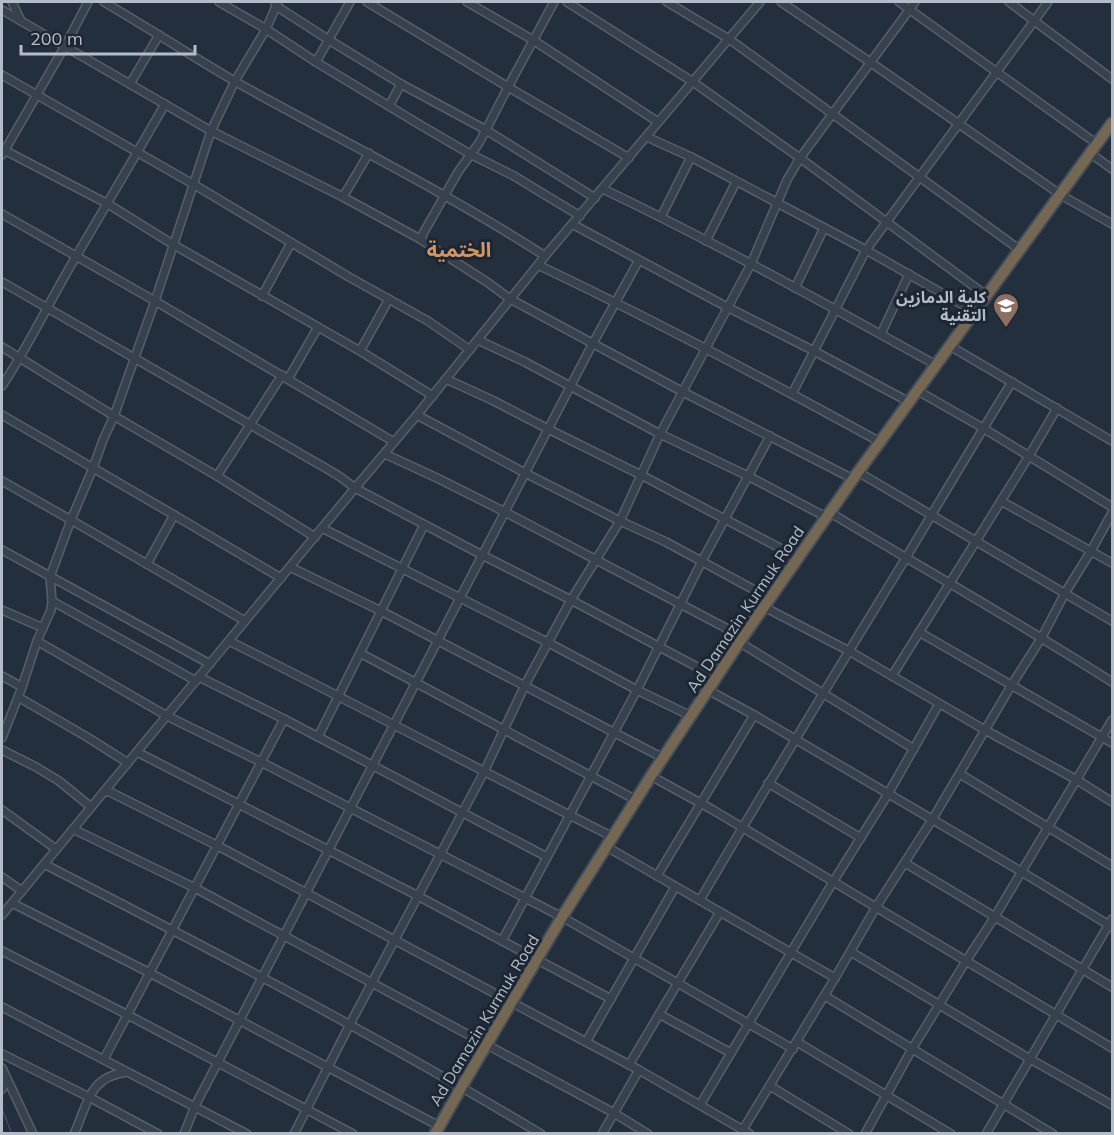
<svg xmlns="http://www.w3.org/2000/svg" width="1114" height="1135" font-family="Mulish,'Noto Sans Arabic',sans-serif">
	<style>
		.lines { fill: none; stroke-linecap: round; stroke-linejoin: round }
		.stream { stroke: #394c67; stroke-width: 1.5 }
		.minor-casing { stroke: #565f6c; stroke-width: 10 }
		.highway-casing { stroke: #434c59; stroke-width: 14 }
		.minor { stroke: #38414e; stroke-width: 7 }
		.highway { stroke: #746855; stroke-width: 10 }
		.labels { text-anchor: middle; stroke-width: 6; stroke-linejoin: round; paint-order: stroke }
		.poi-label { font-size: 16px; font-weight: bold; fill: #b4bcc9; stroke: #1d2633; text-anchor: end }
		.street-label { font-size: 16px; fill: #b4bcc9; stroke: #1d2633 }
		.quarter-label { font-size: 20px; font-weight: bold; fill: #d59563; stroke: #1d2633 }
	</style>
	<rect width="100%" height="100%" fill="#242f3e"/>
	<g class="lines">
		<polyline class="stream" points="2,1109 12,1134"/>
		<defs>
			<g id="minor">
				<polyline points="12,2 21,21"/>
				<path d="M104,2C148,28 192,56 236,82C340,140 446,192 545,256"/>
				<polyline points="219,2 266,29 316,62 417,123 470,154 514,176 580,216"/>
				<polyline points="367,2 508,87 629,158"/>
				<polyline points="467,2 533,40 658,122"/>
				<polyline points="567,2 693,82 800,158 987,296"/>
				<polyline points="667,2 729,39 1020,250"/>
				<polyline points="781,2 870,62 1061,195 1112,224"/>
				<polyline points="899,2 1097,144"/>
				<polyline points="1009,2 1112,79"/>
				<polyline points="275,4 276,6 329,40 401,84 486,130 595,198"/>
				<polyline points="2,10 211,131 343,197 420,239 487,282 510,299 683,392 853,479"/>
				<polyline points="316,62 350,2"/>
				<polyline points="2,75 193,184 349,277 428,321 470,350"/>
				<polyline points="130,84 159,35"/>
				<polyline points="389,106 401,84"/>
				<polyline points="647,137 691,157 866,250 975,312"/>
				<polyline points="2,149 108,204 174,245 360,351 433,396"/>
				<polyline points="1090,153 1112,169"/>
				<polyline points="2,155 65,46 88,2"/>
				<path d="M603,189C716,243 826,304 936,365"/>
				<polyline points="343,197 369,153"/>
				<polyline points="2,214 155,301 394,442"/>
				<polyline points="661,217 691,157"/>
				<polyline points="572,224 727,307 814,351 909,402"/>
				<polyline points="420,239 458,172 479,143 486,130 508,87 554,2"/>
				<polyline points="706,241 736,182"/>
				<path d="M538,265C654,320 767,380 880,442"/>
				<polyline points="2,282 322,466 339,476 355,488 482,555 571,600 716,677"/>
				<polyline points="795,288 824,228"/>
				<polyline points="262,296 291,243"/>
				<polyline points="881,334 909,274"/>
				<polyline points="478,340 525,362 660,434 748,476 826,517"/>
				<polyline points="950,346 1112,441"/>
				<polyline points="2,347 114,416 217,476 315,537"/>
				<polyline points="360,351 389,299"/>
				<polyline points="288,379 318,327"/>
				<polyline points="446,379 494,401 548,429 641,475 797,557"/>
				<path d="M2,386C30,344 51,298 77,255C106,205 136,155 165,104"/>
				<polyline points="918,391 983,428 1112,507"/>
				<polyline points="792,394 866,250 1048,2"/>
				<polyline points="2,415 174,515 281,578"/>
				<polyline points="417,415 525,473 620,521 666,542 769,598"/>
				<polyline points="385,454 437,478 505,512 743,637"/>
				<polyline points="858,472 1112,621"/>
				<polyline points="217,476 282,375"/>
				<polyline points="2,481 71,520 245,621"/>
				<polyline points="1001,501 1112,563"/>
				<path d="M829,512C924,569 1020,623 1112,682"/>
				<polyline points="322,528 547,642 637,690 691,716"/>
				<polyline points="2,550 210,664"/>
				<polyline points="147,564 174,515"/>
				<polyline points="290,567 381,611 663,758"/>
				<polyline points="52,601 196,681"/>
				<polyline points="764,607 849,651 985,730 1077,780 1112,802"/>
				<polyline points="2,610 43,628"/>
				<polyline points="919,632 1112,743"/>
				<polyline points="37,641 167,716 261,762 562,917 793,1049"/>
				<path d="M229,641C358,705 485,773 613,837"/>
				<polyline points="739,642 914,749"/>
				<polyline points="360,653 636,800"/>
				<polyline points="2,676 22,687"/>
				<polyline points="892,676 1029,456 1057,408"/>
				<polyline points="199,677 284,719 547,857"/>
				<polyline points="708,690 754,715 1022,872 1112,927"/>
				<polyline points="18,697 87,737 128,763"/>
				<polyline points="318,737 424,525"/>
				<polyline points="2,738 22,687 37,641 51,610 52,601 50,577 71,520 93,468 103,440 114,416 155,301 211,131 235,81 266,29 278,2"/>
				<polyline points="2,750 36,767 59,781 91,807"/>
				<polyline points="137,752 418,896 611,999"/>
				<polyline points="960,774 1112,866"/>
				<polyline points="651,776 713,810 1112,1048"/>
				<polyline points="768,783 861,838"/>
				<polyline points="104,792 110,792 218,846 586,1042 639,1070 750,1134"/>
				<polyline points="2,810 56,849"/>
				<polyline points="73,829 195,888 614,1113 648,1134"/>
				<polyline points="607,847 835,978"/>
				<polyline points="905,863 1112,987"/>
				<path d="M44,864C212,950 379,1037 541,1134"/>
				<polyline points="657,876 754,715"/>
				<polyline points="2,877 22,891"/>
				<path d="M700,900C766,786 835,674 904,561C940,501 975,441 1012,382"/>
				<polyline points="12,903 150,973 439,1126"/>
				<polyline points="2,915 355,488 417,415 545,256 760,2"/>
				<polyline points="502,941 637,690 702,561 770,436"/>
				<polyline points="2,951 128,1015 353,1134"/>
				<polyline points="851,952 1030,1059 1112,1105"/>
				<polyline points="825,996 1053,1134"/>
				<polyline points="2,1007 247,1134"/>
				<polyline points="659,1014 731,1053"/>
				<polyline points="586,1042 675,887"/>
				<polyline points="797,1042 951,1134"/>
				<polyline points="2,1054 89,1097 158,1134"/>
				<polyline points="104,1059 284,719"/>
				<polyline points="629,1065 720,912"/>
				<polyline points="2,1068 33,1134"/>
				<polyline points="770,1086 849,1134"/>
				<polyline points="2,1089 7,1079"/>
				<polyline points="700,1105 833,882 888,794 939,704"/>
				<polyline points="742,1131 835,978 876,907 932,820 1011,686 1042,637 1065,593 1091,551 1112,513"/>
				<path d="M74,1134C88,1104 88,1077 127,1072"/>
				<polyline points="184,1134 195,1106 593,343 639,260"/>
				<polyline points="294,1134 350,1024 484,772 525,685 571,600 620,521 660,434 751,264 787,180 800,158 915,2"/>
				<polyline points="602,1134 639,1070"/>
				<polyline points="865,1134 912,1049 966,961 994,918 1112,720"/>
				<polyline points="986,1134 1112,919"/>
			</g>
			<polyline id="highway" points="435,1134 462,1086 562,917 651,776 743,637 853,479 1112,123"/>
		</defs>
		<use href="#minor" class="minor-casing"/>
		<use href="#highway" class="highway-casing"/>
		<use href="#minor" class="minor"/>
		<use href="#highway" class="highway"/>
	</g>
	<defs>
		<symbol id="university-pin" viewBox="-11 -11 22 30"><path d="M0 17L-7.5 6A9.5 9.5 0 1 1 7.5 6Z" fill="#8d6e63" stroke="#1d2633"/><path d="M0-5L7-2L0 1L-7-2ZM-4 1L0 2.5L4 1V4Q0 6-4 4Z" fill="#fff"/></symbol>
	</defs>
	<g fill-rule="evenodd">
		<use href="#university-pin" x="991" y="291" width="30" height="40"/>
	</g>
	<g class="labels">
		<g class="poi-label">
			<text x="986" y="303">كلية الدمازين<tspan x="986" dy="18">التقنية</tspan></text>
		</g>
		<g class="street-label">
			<text transform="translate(745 609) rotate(-56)" y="6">Ad Damazin Kurmuk Road</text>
			<text transform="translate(484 1020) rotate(-59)" y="6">Ad Damazin Kurmuk Road</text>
		</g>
		<g class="quarter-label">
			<text x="459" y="257">الختمية</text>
		</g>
	</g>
	<rect width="1114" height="1135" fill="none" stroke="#b4bcc9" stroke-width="6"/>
	<path d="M21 45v9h174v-9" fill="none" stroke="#b4bcc9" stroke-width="3"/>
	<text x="30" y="45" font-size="18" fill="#b4bcc9" stroke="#1d2633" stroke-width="4.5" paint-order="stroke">200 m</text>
</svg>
